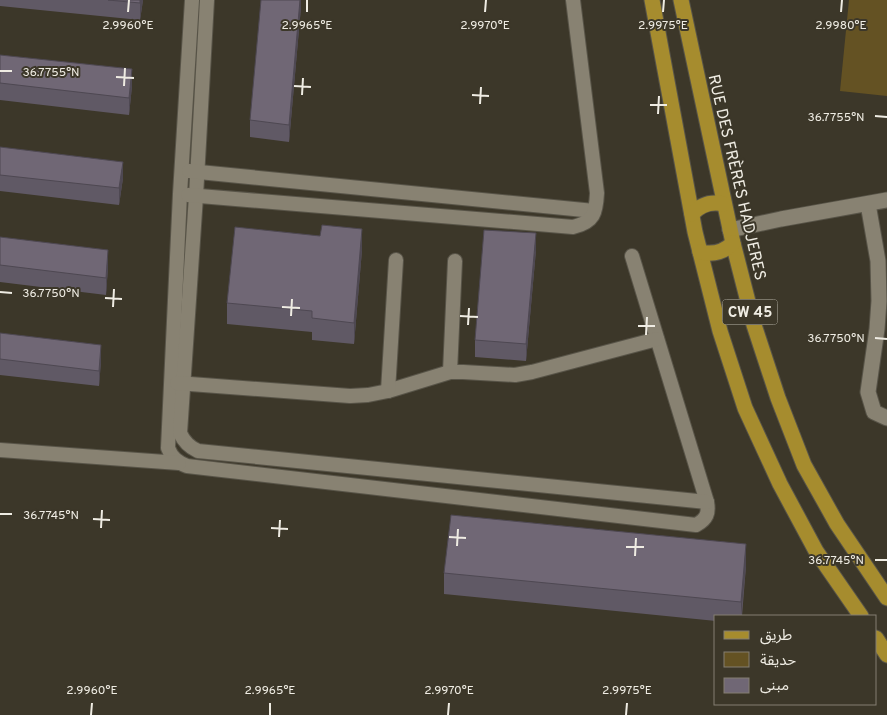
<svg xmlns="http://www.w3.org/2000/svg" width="887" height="715" font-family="Overpass,'Noto Sans Arabic',sans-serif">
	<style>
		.green { fill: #645223 }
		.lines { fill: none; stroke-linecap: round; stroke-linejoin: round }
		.service-casing { stroke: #585448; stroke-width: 16 }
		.minor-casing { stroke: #585448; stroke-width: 17 }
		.primary-casing { stroke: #585448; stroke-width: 17 }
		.service { stroke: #888272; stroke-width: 14 }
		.minor { stroke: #888272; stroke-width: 15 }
		.primary { stroke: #a68c2e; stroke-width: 15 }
		.wall { fill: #605965 }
		.shaded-wall { fill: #4e4852 }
		.building { fill: #706775; stroke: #4e4852 }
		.ticks { fill: none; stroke: #efece3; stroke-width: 2 }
		.labels { text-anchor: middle; stroke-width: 4; stroke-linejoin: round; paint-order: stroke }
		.shield { fill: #3c3729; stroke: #b9b6ab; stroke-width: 1 }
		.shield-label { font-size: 15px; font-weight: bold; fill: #efece3 }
		.street-label { font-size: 16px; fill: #efece3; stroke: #3c3729 }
		.ticks-label { font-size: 12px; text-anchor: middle; fill: #efece3; stroke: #3c3729; stroke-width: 4; stroke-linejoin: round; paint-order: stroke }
	</style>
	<rect width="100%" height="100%" fill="#3c3729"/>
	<polygon class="green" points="849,0 887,0 887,96 840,91"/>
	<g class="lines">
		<defs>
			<g id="service">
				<path d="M192,0L180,194L168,448C172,458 177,462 187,466L696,525C707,519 709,513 707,502L632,256"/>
				<path d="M207,0L196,196L180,433C184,442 189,447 198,451L707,502"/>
				<polyline points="189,171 594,211"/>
				<path d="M188,195L573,227C594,222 596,213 597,193L573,0"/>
				<polyline points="450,372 455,261"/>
				<polyline points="177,383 350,396 368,395 388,391 450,372 463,372 515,375 532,372 657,339"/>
				<polyline points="388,391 396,260"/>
				<polyline points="0,450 179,463"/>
			</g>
			<g id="minor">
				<polyline points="868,204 878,261 879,301 877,329 868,392 874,412 887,418"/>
				<polyline points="730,230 781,219 887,200"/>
			</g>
			<g id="primary">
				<polyline points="652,0 695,232 720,331 745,408 780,484 816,551 861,616"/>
				<polyline points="681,0 733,243 754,325 778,398 804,465 837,524 887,598"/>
				<path d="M692,214C701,204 711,201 724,204"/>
				<path d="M700,252C713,255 724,252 733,243"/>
				<polyline points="876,638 887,655"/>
			</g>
		</defs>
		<use href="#service" class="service-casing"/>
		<use href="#minor" class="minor-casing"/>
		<use href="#primary" class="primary-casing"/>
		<use href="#service" class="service"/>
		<use href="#minor" class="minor"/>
		<use href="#primary" class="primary"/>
	</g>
	<g class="wall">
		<polygon points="0,0 143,0 140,20 0,6"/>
		<polygon points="301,0 301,7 289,142 250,137 250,120"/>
		<polygon points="0,55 132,86 129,115 0,100"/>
		<polygon points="0,147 123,178 119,205 0,191"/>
		<polygon points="0,237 108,267 106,295 0,282"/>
		<polygon points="362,250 354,344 312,340 312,332 227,324 227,303"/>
		<polygon points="536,250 526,361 475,357 475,340"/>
		<polygon points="0,333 101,361 99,386 0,375"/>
		<polygon points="746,566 742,616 716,616 716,621 444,594 444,573"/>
	</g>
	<g class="shaded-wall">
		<polygon points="140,0 143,0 140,20"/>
		<polygon points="300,0 301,0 301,7 289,142 289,125"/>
		<polygon points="132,69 132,86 129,115 129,98"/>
		<polygon points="123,162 123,178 119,205 119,188"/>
		<polygon points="362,229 362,250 354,344 354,323"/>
		<polygon points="536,233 536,250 526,361 526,344"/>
		<polygon points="108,250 108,267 106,295 106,278"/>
		<polygon points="101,345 101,361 99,386 99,371"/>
		<polygon points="746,544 746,566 741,616 741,602"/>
	</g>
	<g class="building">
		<polygon points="108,0 140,0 140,3"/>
		<polygon points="261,0 300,0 289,125 250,120"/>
		<polygon points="0,55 132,69 129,98 0,83"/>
		<polygon points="0,147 123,162 119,188 0,175"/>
		<polygon points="322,225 362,229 354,323 312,318 312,311 227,303 235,227 320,236"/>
		<polygon points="484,230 536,233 526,344 475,340"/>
		<polygon points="0,237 108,250 106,278 0,265"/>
		<polygon points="0,333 101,345 99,371 0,359"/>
		<polygon points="451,515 746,544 741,602 444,573"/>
	</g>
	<path class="ticks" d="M128,12L129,0M307,12V0M485,12L486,0M663,12L664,0M841,12L842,0M0,71H12M116,77L134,78M124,86L125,68M294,86L311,87M302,95L303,78M472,95L489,96M480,104L481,87M650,105H667M658,114L659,96M875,116L887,117M0,292L12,293M105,298L122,299M113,307L114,289M282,307L300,308M291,316L292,299M460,316L478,317M468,325L469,308M638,326H655M646,335L647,317M875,338L887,339M0,514H12M93,519L110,520M101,528L102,510M271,528L288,529M279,537L280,520M449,537L466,538M457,546L458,529M626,547H644M635,556L636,538M875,560H887M91,715L92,703M270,715V703M448,715L449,703M626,715L627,703"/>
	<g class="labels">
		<rect class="shield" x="722.5" y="299.5" width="55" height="25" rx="4"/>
		<g class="shield-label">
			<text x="750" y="317">CW 45</text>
		</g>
		<g class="street-label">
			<text transform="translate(738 177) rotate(77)" y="6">RUE DES FRÈRES HADJERES</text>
		</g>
	</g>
	<g class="ticks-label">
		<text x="128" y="29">2.9960°E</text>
		<text x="307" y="29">2.9965°E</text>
		<text x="485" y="29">2.9970°E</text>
		<text x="663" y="29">2.9975°E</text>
		<text x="841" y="29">2.9980°E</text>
		<text x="51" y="76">36.7755°N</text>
		<text x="836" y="121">36.7755°N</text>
		<text x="51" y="297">36.7750°N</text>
		<text x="836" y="342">36.7750°N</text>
		<text x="51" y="519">36.7745°N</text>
		<text x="836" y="564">36.7745°N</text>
		<text x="92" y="694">2.9960°E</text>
		<text x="270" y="694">2.9965°E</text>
		<text x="449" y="694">2.9970°E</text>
		<text x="627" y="694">2.9975°E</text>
	</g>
	<rect x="714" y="615" width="162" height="90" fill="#3c3729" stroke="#847f73"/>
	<rect x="724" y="631" width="25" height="8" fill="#a68c2e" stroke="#847f73"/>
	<text x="760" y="640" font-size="15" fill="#efece3">طريق</text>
	<rect x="724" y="652" width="25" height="15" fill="#645223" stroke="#847f73"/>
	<text x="760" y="665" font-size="15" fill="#efece3">حديقة</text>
	<rect x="724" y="678" width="25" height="15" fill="#706775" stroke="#847f73"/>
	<text x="760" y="690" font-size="15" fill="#efece3">مبنى</text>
</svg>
